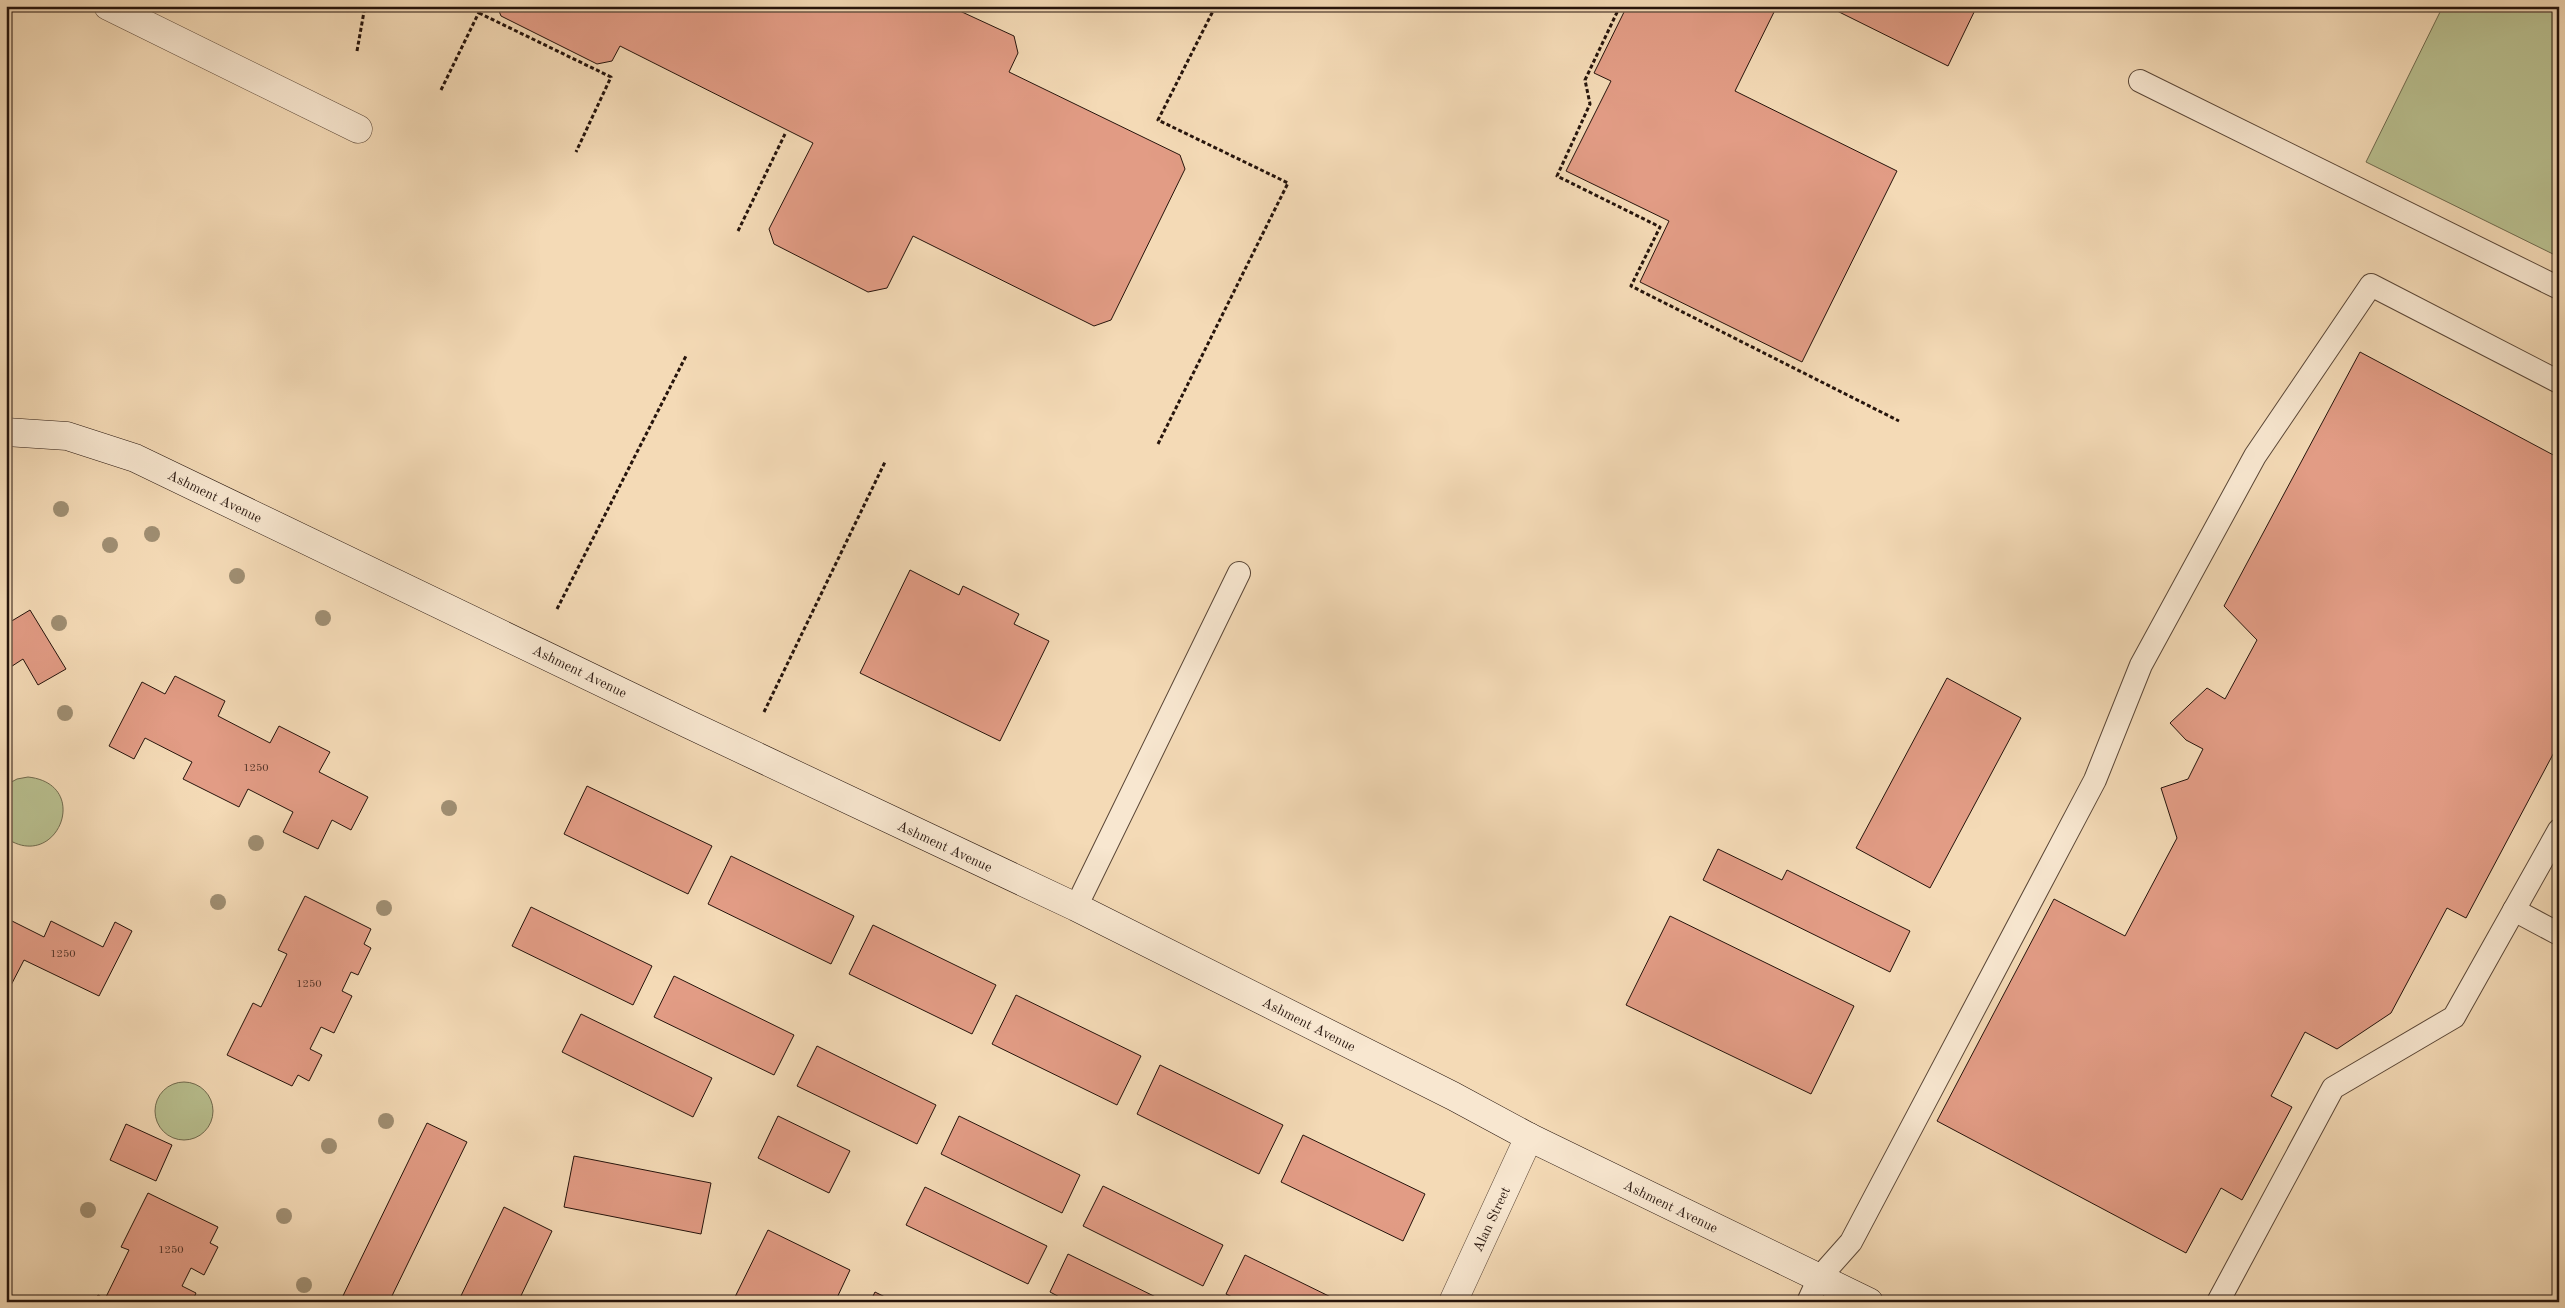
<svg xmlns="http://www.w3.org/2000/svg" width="2565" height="1308" font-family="'Old Standard TT',serif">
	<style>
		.green { fill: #b9c090; stroke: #706a4e }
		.building { fill: #e29c85; stroke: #26140c }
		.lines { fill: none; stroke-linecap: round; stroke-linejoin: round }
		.lane-casing { stroke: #5a4636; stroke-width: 24 }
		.street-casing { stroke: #5a4636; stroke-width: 29 }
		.secondary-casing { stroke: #26140c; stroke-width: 29 }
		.path { stroke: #26140c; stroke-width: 3; stroke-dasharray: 4 2.5; stroke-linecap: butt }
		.lane { stroke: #f8e7d0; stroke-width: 22 }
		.street { stroke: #f8e7d0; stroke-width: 28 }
		.secondary { stroke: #f8e7d0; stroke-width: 28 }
		.tree { fill: #9f8e72 }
		.labels { text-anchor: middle; stroke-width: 4.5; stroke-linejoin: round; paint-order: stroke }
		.number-label { font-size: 11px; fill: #55362a }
		.street-label { font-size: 14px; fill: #26140c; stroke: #f8e7d0 }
	</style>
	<rect width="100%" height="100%" fill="#f4dab6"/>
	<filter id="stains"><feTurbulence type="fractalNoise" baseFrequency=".004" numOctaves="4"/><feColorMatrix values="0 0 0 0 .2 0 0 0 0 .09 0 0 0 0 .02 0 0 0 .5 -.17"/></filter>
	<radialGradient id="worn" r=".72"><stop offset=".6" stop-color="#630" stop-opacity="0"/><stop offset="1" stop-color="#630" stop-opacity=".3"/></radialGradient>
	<g class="green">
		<polygon points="2443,6 2559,6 2559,257 2366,162"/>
		<path d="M28,777C93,784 57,873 6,838V785L17,779Z"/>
		<circle cx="184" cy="1111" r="29"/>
	</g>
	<g class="building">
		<polygon points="497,6 949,6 1014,36 1018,53 1009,72 1180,155 1185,169 1111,320 1094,326 913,236 887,288 868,292 774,244 769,229 813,143 620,46 612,61 597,64 501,16"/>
		<polygon points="1627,6 1777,6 1735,91 1897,171 1802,362 1640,282 1669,221 1566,171 1611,81 1594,73"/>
		<polygon points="1827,6 1977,6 1948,66"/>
		<polygon points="2360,352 2559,458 2559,743 2466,918 2447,908 2391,1013 2337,1049 2305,1032 2271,1096 2292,1107 2242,1200 2221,1188 2186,1253 1937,1121 2054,899 2125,936 2177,838 2161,788 2188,779 2203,749 2186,740 2170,723 2207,688 2225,699 2257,640 2224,606"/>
		<polygon points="910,570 959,595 963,586 1019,614 1014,624 1049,641 1000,741 860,673"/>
		<polygon points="30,610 66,669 38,685 23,659 6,670 6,616 10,622"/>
		<polygon points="175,676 225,701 218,716 270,743 279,726 330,752 319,772 368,797 351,830 332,820 318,849 283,832 293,812 248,789 239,807 183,779 192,762 145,738 134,759 109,746 142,682 165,694"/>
		<polygon points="1947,678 2021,718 1930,888 1856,848"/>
		<polygon points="587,786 712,846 688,894 564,834"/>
		<polygon points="1718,849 1782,880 1787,870 1910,931 1890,972 1703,880"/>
		<polygon points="731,856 854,916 831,964 708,904"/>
		<polygon points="305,896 371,929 364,944 371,948 358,975 351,972 342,991 352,996 334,1033 321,1027 310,1049 322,1055 309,1081 298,1075 292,1086 227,1055 253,1003 261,1007 287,954 278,950"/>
		<polygon points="531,907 652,966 633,1005 512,946"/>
		<polygon points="1670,916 1854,1006 1811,1094 1626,1005"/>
		<polygon points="6,918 44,937 51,921 103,947 115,922 132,931 99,996 24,960 9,989 6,987"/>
		<polygon points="873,925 996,985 972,1034 849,974"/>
		<polygon points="674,976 794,1035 774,1075 654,1017"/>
		<polygon points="1016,995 1141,1056 1117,1105 992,1044"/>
		<polygon points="581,1014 712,1078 693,1117 562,1052"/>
		<polygon points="817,1046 936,1105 917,1144 797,1086"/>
		<polygon points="1160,1065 1283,1125 1259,1174 1137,1114"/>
		<polygon points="778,1116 850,1151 829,1193 758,1158"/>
		<polygon points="959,1116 1080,1175 1062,1213 941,1154"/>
		<polygon points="427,1123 467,1142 389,1302 340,1302"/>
		<polygon points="126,1124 172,1145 156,1181 110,1160"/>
		<polygon points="1303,1135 1425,1194 1403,1241 1281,1182"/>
		<polygon points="574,1156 711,1183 701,1234 564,1207"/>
		<polygon points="1103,1186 1223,1245 1203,1286 1083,1226"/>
		<polygon points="925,1187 1047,1246 1028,1284 906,1225"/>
		<polygon points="148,1193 218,1227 210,1243 218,1247 204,1275 191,1268 182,1286 196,1293 192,1302 94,1302 98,1295 105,1299 129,1250 121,1247"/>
		<polygon points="504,1207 552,1231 518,1302 458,1302"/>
		<polygon points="768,1230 850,1270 835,1302 741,1302 734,1299"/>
		<polygon points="1068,1254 1166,1302 1069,1302 1050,1292"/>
		<polygon points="1245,1255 1341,1302 1242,1302 1226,1294"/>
		<polygon points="875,1292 895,1302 870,1302"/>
	</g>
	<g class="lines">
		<defs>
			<g id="lane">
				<polyline points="2140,81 2559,288"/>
				<polyline points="1076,907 1239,573"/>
				<polyline points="2514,910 2559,934"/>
				<polyline points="1808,1302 1819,1278 1851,1242 2095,780 2141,665 2255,456 2371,285 2559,382"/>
				<polyline points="2218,1302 2333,1088 2454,1017 2559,830"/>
			</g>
			<g id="street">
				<polyline points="108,6 358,129"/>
				<polyline points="1453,1302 1529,1137"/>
			</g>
			<polyline id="secondary" points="6,432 67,436 135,458 688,724 1076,907 1453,1096 1529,1137 1869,1302"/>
		</defs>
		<use href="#lane" class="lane-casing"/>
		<use href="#street" class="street-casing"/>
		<use href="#secondary" class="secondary-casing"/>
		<g class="path">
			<polyline points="1620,6 1585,80 1590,104 1557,176 1660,227 1631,286 1899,421"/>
			<polyline points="1214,7 1219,9 1250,6"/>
			<polyline points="479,13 611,77 576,152"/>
			<polyline points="357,51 365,6"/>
			<polyline points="441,90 482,6"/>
			<polyline points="738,231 785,134"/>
			<polyline points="1158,444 1288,183 1158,120 1215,7"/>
			<polyline points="557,609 686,356"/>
			<polyline points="764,712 885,462"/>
		</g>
		<use href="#lane" class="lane"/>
		<use href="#street" class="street"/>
		<use href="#secondary" class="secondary"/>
	</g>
	<g class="tree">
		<circle cx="61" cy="509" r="8"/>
		<circle cx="152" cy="534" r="8"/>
		<circle cx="110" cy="545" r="8"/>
		<circle cx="237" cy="576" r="8"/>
		<circle cx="323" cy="618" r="8"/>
		<circle cx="59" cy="623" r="8"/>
		<circle cx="65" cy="713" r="8"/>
		<circle cx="449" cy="808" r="8"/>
		<circle cx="256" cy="843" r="8"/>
		<circle cx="218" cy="902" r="8"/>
		<circle cx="384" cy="908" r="8"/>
		<circle cx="386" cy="1121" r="8"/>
		<circle cx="329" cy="1146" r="8"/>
		<circle cx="88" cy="1210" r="8"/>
		<circle cx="284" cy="1216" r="8"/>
		<circle cx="304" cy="1285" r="8"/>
	</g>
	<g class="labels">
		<g class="number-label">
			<text x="256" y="771">1250</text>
			<text x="63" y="957">1250</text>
			<text x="309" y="987">1250</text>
			<text x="171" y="1253">1250</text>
		</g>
		<g class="street-label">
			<text transform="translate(215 496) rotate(26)" y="5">Ashment Avenue</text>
			<text transform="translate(580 671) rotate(26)" y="5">Ashment Avenue</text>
			<text transform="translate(945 846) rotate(25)" y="5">Ashment Avenue</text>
			<text transform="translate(1309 1024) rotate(27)" y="5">Ashment Avenue</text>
			<text transform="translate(1671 1206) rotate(26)" y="5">Ashment Avenue</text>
			<text transform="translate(1491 1219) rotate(-65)" y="5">Alan Street</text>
		</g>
	</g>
	<rect width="2565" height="1308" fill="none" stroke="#f4dab6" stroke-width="25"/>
	<rect x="8" y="8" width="2550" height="1293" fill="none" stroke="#26140c" stroke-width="2.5"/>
	<rect x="12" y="12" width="2540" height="1283" fill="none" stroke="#26140c"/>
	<rect width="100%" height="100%" filter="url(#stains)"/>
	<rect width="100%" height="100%" fill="url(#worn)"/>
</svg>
